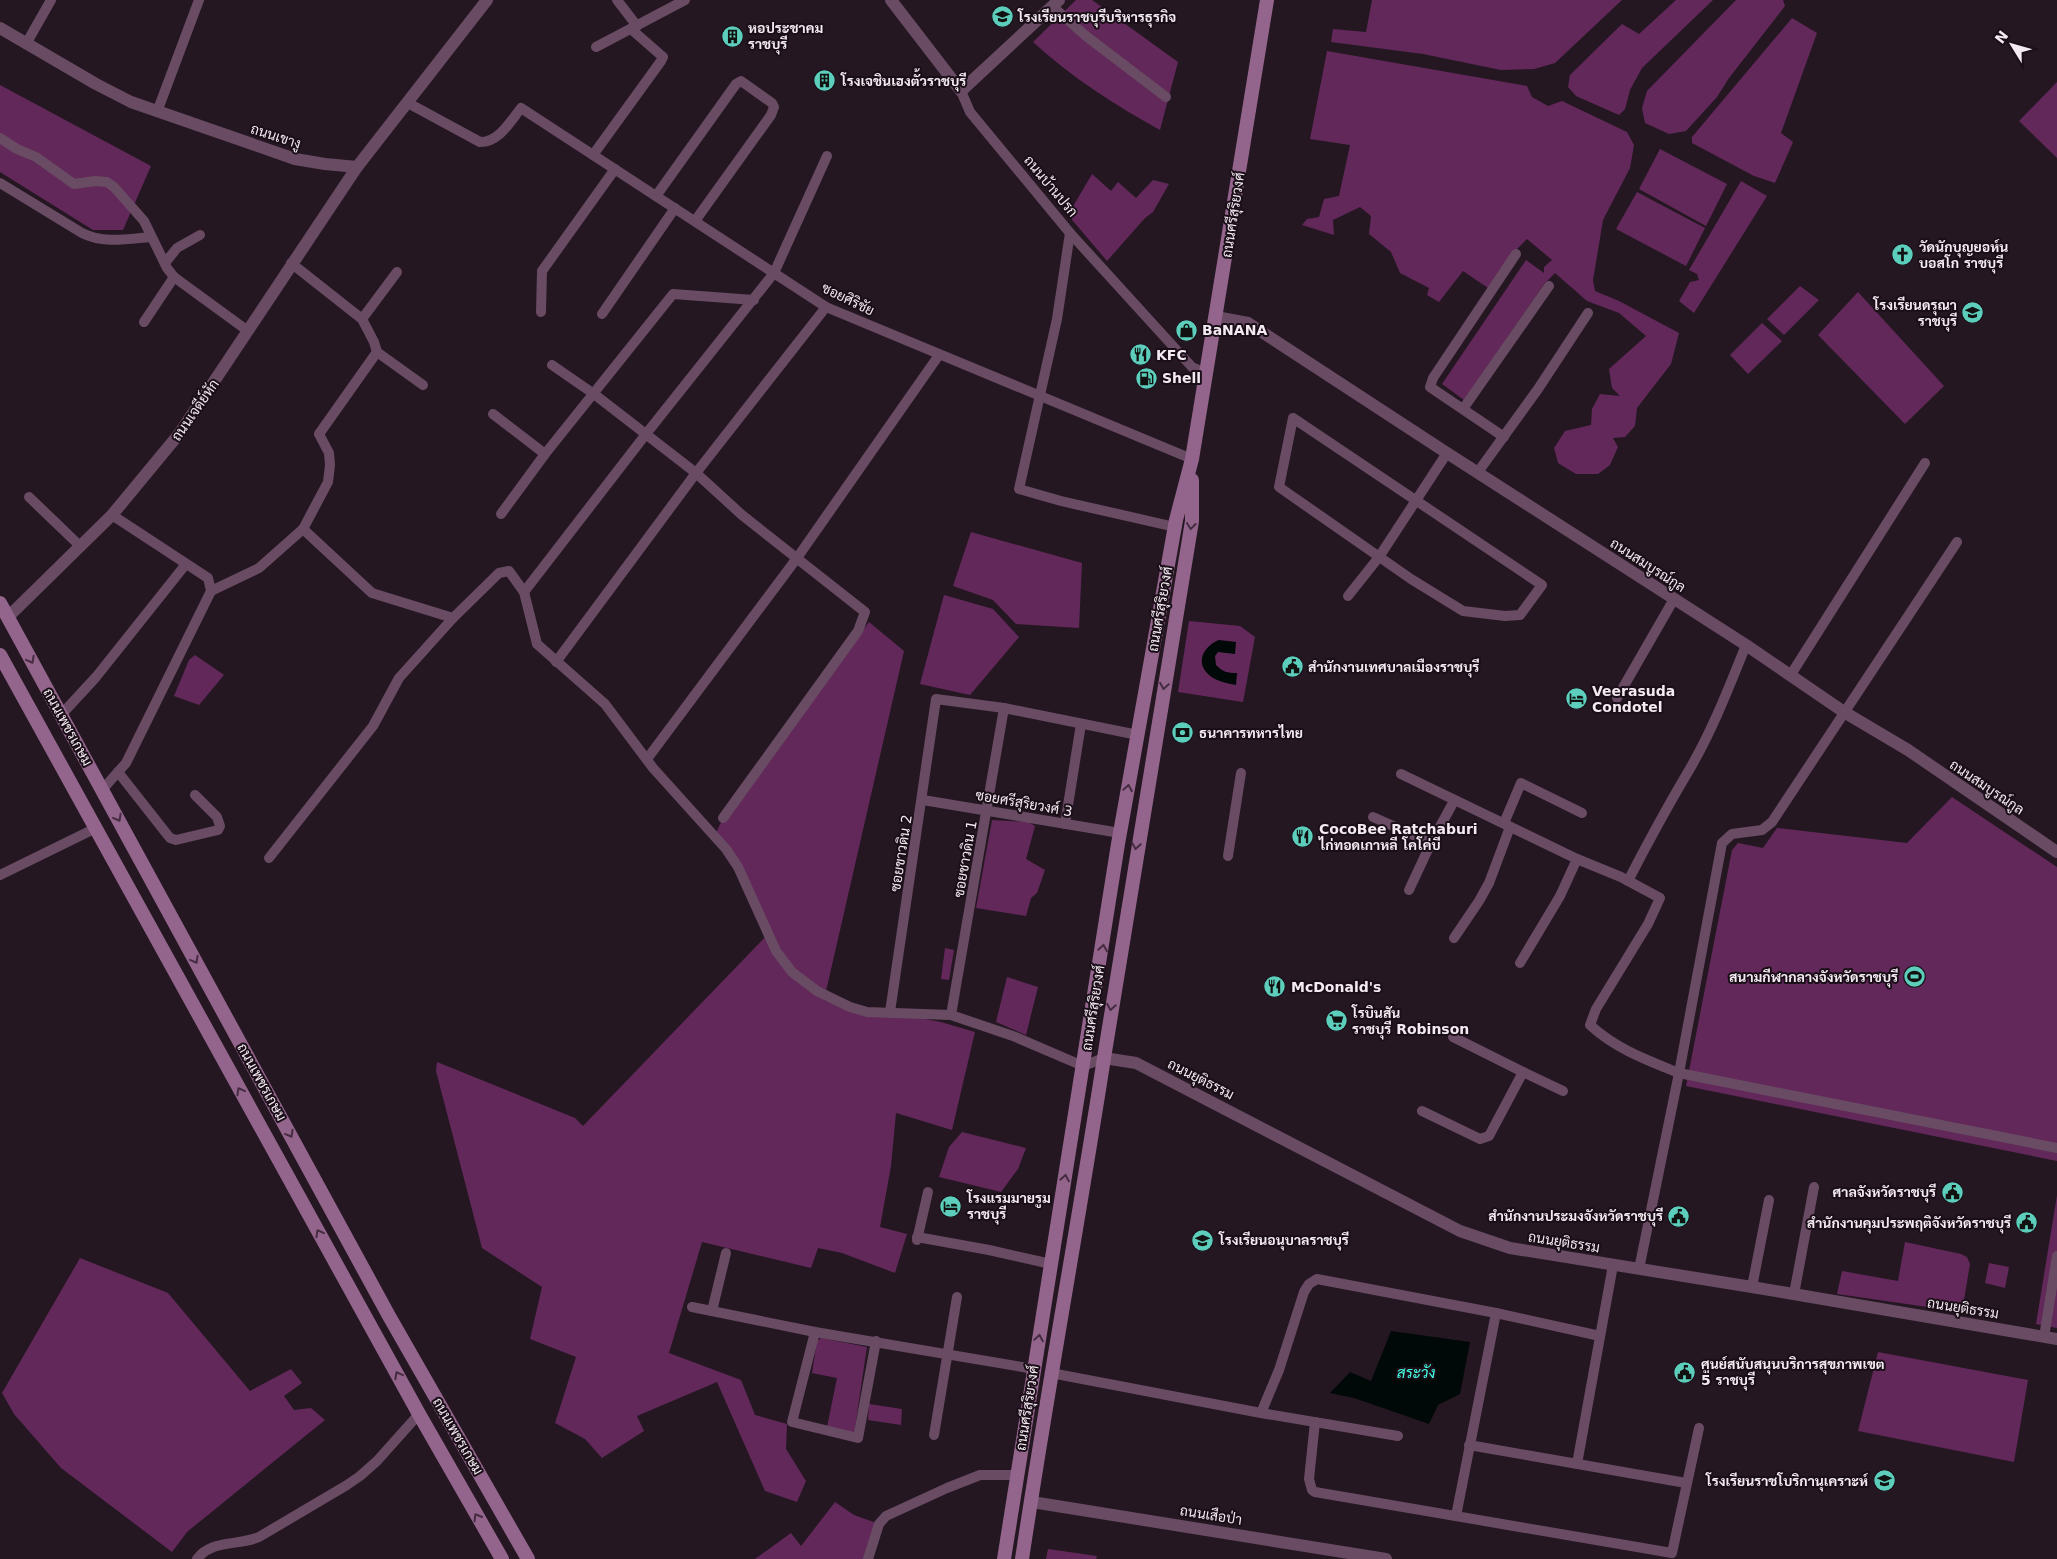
<svg xmlns="http://www.w3.org/2000/svg" width="2057" height="1559" font-family="'DejaVu Sans',Sarabun,sans-serif">
	<style>
		.green { fill: #62285a }
		.water { fill: #000907 }
		.lines { fill: none; stroke-linecap: round; stroke-linejoin: round }
		.minor { stroke: #694b63; stroke-width: 10 }
		.tertiary { stroke: #694b63; stroke-width: 12 }
		.secondary { stroke: #94658c; stroke-width: 14 }
		.oneway { stroke: #452c41 }
		.labels { text-anchor: middle; stroke-width: 4; stroke-linejoin: round; paint-order: stroke }
		.poi-label { font-size: 14px; font-weight: bold; fill: #f4eaf1; stroke: #1a0e18; text-anchor: start }
		.street-label { font-size: 14px; fill: #f4eaf1; stroke: #1a0e18 }
		.water-label { font-size: 15px; font-style: italic; fill: #43fde2; stroke: #1a0e18 }
	</style>
	<rect width="100%" height="100%" fill="#241722"/>
	<g class="green">
		<path d="M1076,0H1092L1178,62L1160,130C1115,105 1071,77 1033,42Z"/>
		<polygon points="1372,0 1622,0 1555,63 1534,69 1501,70 1423,54 1331,42 1333,29 1366,32"/>
		<polygon points="1676,0 1713,0 1642,68 1630,90 1625,109 1619,115 1576,96 1568,87 1570,75 1622,24 1639,34"/>
		<polygon points="1736,0 1783,0 1785,6 1729,78 1717,97 1686,131 1669,134 1645,123 1642,108 1647,91"/>
		<polygon points="1792,18 1817,33 1781,133 1793,142 1775,183 1754,176 1692,143 1692,137"/>
		<polygon points="1327,51 1527,86 1532,97 1548,106 1562,101 1627,132 1634,145 1630,168 1603,220 1593,280 1595,291 1619,301 1679,333 1671,364 1637,408 1635,426 1625,437 1613,438 1618,447 1610,465 1598,474 1576,474 1558,463 1554,448 1565,431 1591,425 1592,409 1600,394 1620,396 1612,388 1609,369 1646,336 1619,313 1587,301 1555,273 1545,283 1464,400 1442,384 1526,260 1544,273 1544,267 1552,260 1527,239 1517,249 1514,250 1488,288 1463,271 1439,302 1427,295 1429,288 1400,273 1391,252 1369,234 1371,216 1360,207 1333,220 1334,235 1302,225 1307,219 1319,217 1324,199 1339,196 1350,145 1310,139"/>
		<polygon points="2057,82 2057,158 2019,121"/>
		<polygon points="0,85 151,166 123,230 93,230 0,172"/>
		<polygon points="1660,149 1727,184 1706,226 1639,189"/>
		<polygon points="1092,174 1111,191 1118,182 1136,198 1153,180 1169,184 1153,212 1145,218 1107,261 1068,215"/>
		<polygon points="1741,181 1767,196 1694,313 1679,301 1690,282 1699,280 1697,274 1689,270"/>
		<polygon points="1637,192 1705,228 1686,266 1616,229"/>
		<polygon points="1800,286 1819,300 1784,335 1767,319"/>
		<polygon points="1858,292 1944,386 1905,424 1818,335"/>
		<polygon points="1762,323 1782,341 1748,374 1730,355"/>
		<polygon points="971,532 1082,563 1079,628 1016,624 993,600 953,586"/>
		<polygon points="944,595 993,609 1019,637 970,695 920,684"/>
		<polygon points="1189,621 1240,626 1255,637 1243,702 1178,692"/>
		<polygon points="869,622 904,651 824,1000 941,1022 975,1032 952,1130 896,1113 891,1166 880,1227 907,1234 895,1273 842,1253 818,1248 811,1268 702,1242 669,1353 741,1380 755,1415 787,1424 786,1449 806,1481 797,1502 765,1491 717,1382 637,1416 644,1431 602,1458 585,1439 555,1423 576,1357 530,1339 542,1287 482,1248 436,1071 437,1062 575,1118 583,1126 768,934 716,833 723,818"/>
		<polygon points="195,655 224,675 199,705 174,696 189,660"/>
		<polygon points="1952,797 2057,867 2057,1161 1686,1086 1732,850 1738,843 1763,848 1777,828 1907,843"/>
		<polygon points="992,820 1028,822 1035,826 1026,859 1045,870 1037,893 1031,898 1026,916 976,908"/>
		<polygon points="945,948 954,950 949,980 941,979"/>
		<polygon points="1007,977 1038,987 1026,1035 996,1022"/>
		<polygon points="962,1132 1026,1148 1018,1169 1001,1192 939,1177 949,1147"/>
		<polygon points="2057,1195 2057,1328 2036,1324"/>
		<polygon points="1905,1242 1961,1254 1967,1257 1970,1264 1962,1312 1837,1294 1842,1271 1898,1281"/>
		<polygon points="80,1258 168,1293 250,1391 291,1369 302,1383 284,1396 294,1410 311,1408 325,1420 187,1532 172,1552 61,1468 14,1414 2,1393"/>
		<polygon points="1989,1263 2009,1267 2005,1288 1985,1283"/>
		<polygon points="821,1338 867,1347 854,1434 827,1427 837,1378 812,1373 817,1341"/>
		<polygon points="1878,1352 2028,1380 2014,1462 1858,1431"/>
		<polygon points="869,1404 902,1409 901,1425 868,1420"/>
		<polygon points="835,1502 854,1515 879,1524 868,1559 755,1559 791,1533 801,1546"/>
		<polygon points="1048,1549 1097,1556 1096,1559 1046,1559"/>
	</g>
	<g class="water">
		<path d="M1219,640L1236,642L1235,654L1218,652L1215,656L1216,665C1223,672 1227,673 1237,673L1236,685C1226,683 1214,681 1207,673C1195,660 1206,645 1219,640Z"/>
		<polygon points="1391,1331 1470,1342 1460,1394 1438,1405 1429,1424 1354,1398 1330,1393 1350,1372 1371,1381"/>
	</g>
	<g class="lines">
		<g class="minor">
			<polyline points="617,0 637,26"/>
			<polyline points="1052,6 1086,36 1166,97"/>
			<polyline points="26,44 51,0"/>
			<polyline points="596,47 685,0"/>
			<polyline points="961,91 970,112 1070,233 1192,367 1206,373"/>
			<path d="M408,103L480,142C499,142 510,122 521,108L826,307L1192,459"/>
			<polyline points="157,112 199,0"/>
			<polyline points="0,138 17,149 36,157 74,184 95,181 107,182 114,187 144,221 167,268 174,277 248,331"/>
			<polyline points="593,155 661,61 663,57 631,29"/>
			<path d="M0,183L82,233C104,244 127,239 151,237"/>
			<polyline points="656,196 736,84 741,81 772,103 774,107 771,115 695,221"/>
			<polyline points="1070,233 1057,319 1019,489 1061,501 1175,527"/>
			<polyline points="165,263 177,248 200,235"/>
			<polyline points="291,263 362,319 374,342 377,352 423,385"/>
			<polyline points="541,312 542,271 615,169"/>
			<polyline points="602,314 675,208"/>
			<polyline points="362,319 397,272"/>
			<polyline points="144,322 174,277"/>
			<polyline points="552,365 594,394 696,473 742,515 865,612 858,631 723,818"/>
			<polyline points="1463,409 1549,286"/>
			<polyline points="493,414 545,454"/>
			<polygon points="1293,418 1542,585 1520,615 1505,616 1463,611 1411,579 1279,487"/>
			<polyline points="1504,437 1430,387 1433,378 1516,254"/>
			<polyline points="1478,472 1538,389 1588,313"/>
			<polyline points="29,497 80,546"/>
			<polyline points="501,514 545,454 673,294 754,300"/>
			<polyline points="303,529 372,593 453,618"/>
			<polyline points="211,591 259,568 303,529 328,482 330,465 329,453 319,434 377,352"/>
			<polyline points="524,592 646,434 774,273 827,156"/>
			<polyline points="1348,596 1379,557 1447,453"/>
			<polyline points="556,662 696,473 826,307"/>
			<polyline points="1790,676 1925,463"/>
			<polyline points="1617,698 1674,599"/>
			<polyline points="61,715 96,677 186,564"/>
			<polyline points="647,759 797,558 939,355"/>
			<polyline points="118,772 166,833 170,838 176,840 218,830 220,826 217,817 195,795"/>
			<path d="M1401,774L1577,859L1621,877L1660,898L1648,924L1596,1009L1590,1025C1616,1049 1647,1060 1679,1073L2057,1148"/>
			<polyline points="102,790 126,763 211,591 208,578 112,515"/>
			<polyline points="923,800 1120,833"/>
			<polyline points="1373,817 1431,843"/>
			<polyline points="1504,823 1521,783 1582,813"/>
			<polyline points="1065,824 1081,724"/>
			<polyline points="1228,856 1241,773"/>
			<polyline points="269,858 373,726 399,678 453,618 499,573 509,571 524,592 537,644 605,704 653,768 726,849 738,867 776,951 792,972 817,991 850,1007 867,1012 951,1015 1013,1036 1083,1066 1104,1058"/>
			<polyline points="0,875 96,828"/>
			<path d="M1628,881C1646,846 1665,811 1685,777C1710,736 1728,690 1746,645"/>
			<polyline points="1409,890 1431,843 1454,801"/>
			<polyline points="1454,938 1479,901 1489,883 1510,827"/>
			<polyline points="1520,963 1560,896 1577,859"/>
			<polyline points="890,1012 936,699 1004,708 1138,735"/>
			<polyline points="951,1015 1004,708"/>
			<polyline points="1523,1072 1563,1091"/>
			<polyline points="1422,1111 1480,1139 1489,1136 1523,1072 1453,1037"/>
			<polyline points="917,1237 989,1250 1051,1264"/>
			<polyline points="917,1240 928,1192"/>
			<polyline points="1639,1269 1679,1073 1722,843 1732,834 1762,830 1772,822 1957,542"/>
			<polyline points="1752,1287 1769,1200"/>
			<polyline points="1794,1294 1814,1187"/>
			<polyline points="692,1307 815,1332 1034,1369"/>
			<polyline points="712,1311 726,1253"/>
			<polyline points="815,1332 792,1422 858,1438 876,1341"/>
			<polyline points="2044,1337 2057,1256"/>
			<polyline points="1051,1373 1261,1413 1398,1436"/>
			<polyline points="1261,1413 1279,1370 1304,1292 1309,1284 1317,1279 1496,1313 1600,1336"/>
			<polyline points="1315,1422 1309,1479 1312,1490 1315,1492 1672,1553 1699,1428"/>
			<polyline points="934,1435 957,1297"/>
			<polyline points="1469,1445 1686,1483"/>
			<polyline points="1577,1464 1613,1265"/>
			<polyline points="1456,1516 1496,1313"/>
			<path d="M197,1559C212,1539 239,1546 259,1537L347,1485L360,1476L377,1461L419,1414"/>
			<polyline points="868,1559 879,1524 886,1516 947,1488 980,1475 1016,1475"/>
		</g>
		<g class="tertiary">
			<polyline points="891,0 961,91 1059,0"/>
			<polyline points="0,28 96,84 131,102 295,159 325,164 357,167"/>
			<polyline points="1216,317 1248,323 1447,453 1746,645 1844,712 1908,750 2057,852"/>
			<polyline points="8,617 112,515 179,434 357,167 487,0"/>
			<polyline points="1104,1058 1136,1063 1460,1231 1510,1248 1752,1287 2057,1339"/>
			<polyline points="1032,1502 1386,1559"/>
		</g>
		<g class="secondary">
			<polyline points="0,603 389,1316 528,1559"/>
			<polyline points="0,655 419,1414 502,1559"/>
			<polyline points="1004,1559 1118,844 1176,520 1192,459 1267,0"/>
			<path d="M1022,1559C1047,1392 1078,1225 1104,1058C1132,879 1161,700 1192,521V480"/>
		</g>
	</g>
	<defs><path id="oneway-chevron" d="M-2-3.5L2.5 0L-2 3.5" fill="none" stroke-width="1.6" stroke-linecap="round" stroke-linejoin="round" transform="scale(1.25)"/></defs>
	<g class="oneway">
		<use href="#oneway-chevron" transform="translate(1191 526) rotate(97)"/>
		<use href="#oneway-chevron" transform="translate(31 660) rotate(62)"/>
		<use href="#oneway-chevron" transform="translate(1164 686) rotate(99)"/>
		<use href="#oneway-chevron" transform="translate(1128 788) rotate(-80)"/>
		<use href="#oneway-chevron" transform="translate(118 818) rotate(61)"/>
		<use href="#oneway-chevron" transform="translate(1136 846) rotate(99)"/>
		<use href="#oneway-chevron" transform="translate(1103 948) rotate(-81)"/>
		<use href="#oneway-chevron" transform="translate(195 960) rotate(61)"/>
		<use href="#oneway-chevron" transform="translate(1111 1007) rotate(99)"/>
		<use href="#oneway-chevron" transform="translate(240 1091) rotate(-119)"/>
		<use href="#oneway-chevron" transform="translate(290 1134) rotate(61)"/>
		<use href="#oneway-chevron" transform="translate(1065 1178) rotate(-80)"/>
		<use href="#oneway-chevron" transform="translate(319 1233) rotate(-119)"/>
		<use href="#oneway-chevron" transform="translate(1039 1338) rotate(-81)"/>
		<use href="#oneway-chevron" transform="translate(398 1375) rotate(-118)"/>
		<use href="#oneway-chevron" transform="translate(477 1517) rotate(-120)"/>
	</g>
	<defs>
		<symbol id="university-disc" viewBox="-11 -11 22 22"><circle r="9.5" fill="#5ccebb" stroke="#1a0e18"/><path d="M0-5L7-2L0 1L-7-2ZM-4 1L0 2.5L4 1V4Q0 6-4 4Z" fill="#111"/></symbol>
		<symbol id="building-disc" viewBox="-11 -11 22 22"><circle r="9.5" fill="#5ccebb" stroke="#1a0e18"/><path d="M-4-6H4V6H1V3H-1V6H-4ZM-2.5-4.3h1.7v1.8h-1.7ZM.8-4.3h1.7v1.8H.8ZM-2.5-1h1.7V.8h-1.7ZM.8-1h1.7V.8H.8Z" fill="#111"/></symbol>
		<symbol id="church-disc" viewBox="-11 -11 22 22"><circle r="9.5" fill="#5ccebb" stroke="#1a0e18"/><path d="M-1.2-6h2.4v3.5h3.3v2.4h-3.3V6h-2.4V-.1h-3.3v-2.4h3.3Z" fill="#111"/></symbol>
		<symbol id="school-disc" viewBox="-11 -11 22 22"><circle r="9.5" fill="#5ccebb" stroke="#1a0e18"/><path d="M0-5L7-2L0 1L-7-2ZM-4 1L0 2.5L4 1V4Q0 6-4 4Z" fill="#111"/></symbol>
		<symbol id="shop-disc" viewBox="-11 -11 22 22"><circle r="9.5" fill="#5ccebb" stroke="#1a0e18"/><path d="M-5-2.5h2.3a2.7 3.5 0 0 1 5.4 0H5L5.5 6h-11ZM-1.5-2.5h3a1.5 2.3 0 0 0-3 0Z" fill="#111"/></symbol>
		<symbol id="restaurant-disc" viewBox="-11 -11 22 22"><circle r="9.5" fill="#5ccebb" stroke="#1a0e18"/><path d="M-5-6h1v4h1v-4h1v4h1v-4h1v5L-1.5 .5V6h-2V.5L-5-1ZM5-6V6H3V1.5H1.5Q1.5-4 5-6Z" fill="#111"/></symbol>
		<symbol id="fuel-disc" viewBox="-11 -11 22 22"><circle r="9.5" fill="#5ccebb" stroke="#1a0e18"/><path d="M-5.5-6h7V0h2V4h1.3V-2.5L3-4.5l.8-.8L6-3V5H2.5V1h-1V6h-7ZM-4.2-4.7v3.2H.2V-4.7Z" fill="#111"/></symbol>
		<symbol id="civic-disc" viewBox="-11 -11 22 22"><circle r="9.5" fill="#5ccebb" stroke="#1a0e18"/><path d="M-.6-6.5H3V-4.5H.6V-3L4-1V1h2V6H-6V1h2V-1L-.6-3ZM-1.2 2.5V6h2.4V2.5Z" fill="#111"/></symbol>
		<symbol id="hotel-disc" viewBox="-11 -11 22 22"><circle r="9.5" fill="#5ccebb" stroke="#1a0e18"/><path d="M-6-4.5h1.5V1H6V5H4.5V3h-9V5H-6ZM-4 0a1.8 1.8 0 1 1 3.6 0ZM.5 0V-2.5h3Q6-2.5 6 0Z" fill="#111"/></symbol>
		<symbol id="bank-disc" viewBox="-11 -11 22 22"><circle r="9.5" fill="#5ccebb" stroke="#1a0e18"/><path d="M-6-4H6V4H-6ZM0-2.3a2.3 2.3 0 1 0 0 4.6a2.3 2.3 0 1 0 0-4.6Z" fill="#111"/></symbol>
		<symbol id="stadium-disc" viewBox="-11 -11 22 22"><circle r="9.5" fill="#5ccebb" stroke="#1a0e18"/><path d="M0-5a6.5 5 0 1 0 0 10a6.5 5 0 1 0 0-10ZM-3.5-1.8h7v3.6h-7Z" fill="#111"/></symbol>
		<symbol id="supermarket-disc" viewBox="-11 -11 22 22"><circle r="9.5" fill="#5ccebb" stroke="#1a0e18"/><path d="M-6-5.5h2.5l.6 2H6L4.5 2H-2.5L-4.4-4H-6ZM-1.5 3.2a1.3 1.3 0 1 0 .1 0ZM3 3.2a1.3 1.3 0 1 0 .1 0Z" fill="#111"/></symbol>
	</defs>
	<g fill-rule="evenodd">
		<use href="#university-disc" x="990" y="4" width="25" height="25"/>
		<use href="#building-disc" x="720" y="24" width="25" height="25"/>
		<use href="#building-disc" x="812" y="68" width="25" height="25"/>
		<use href="#church-disc" x="1890" y="242" width="25" height="25"/>
		<use href="#school-disc" x="1960" y="300" width="25" height="25"/>
		<use href="#shop-disc" x="1174" y="318" width="25" height="25"/>
		<use href="#restaurant-disc" x="1128" y="342" width="25" height="25"/>
		<use href="#fuel-disc" x="1134" y="366" width="25" height="25"/>
		<use href="#civic-disc" x="1280" y="654" width="25" height="25"/>
		<use href="#hotel-disc" x="1564" y="686" width="25" height="25"/>
		<use href="#bank-disc" x="1170" y="720" width="25" height="25"/>
		<use href="#restaurant-disc" x="1290" y="824" width="25" height="25"/>
		<use href="#stadium-disc" x="1902" y="964" width="25" height="25"/>
		<use href="#restaurant-disc" x="1262" y="974" width="25" height="25"/>
		<use href="#supermarket-disc" x="1324" y="1008" width="25" height="25"/>
		<use href="#civic-disc" x="1940" y="1180" width="25" height="25"/>
		<use href="#hotel-disc" x="938" y="1194" width="25" height="25"/>
		<use href="#civic-disc" x="1666" y="1204" width="25" height="25"/>
		<use href="#civic-disc" x="2014" y="1210" width="25" height="25"/>
		<use href="#school-disc" x="1190" y="1228" width="25" height="25"/>
		<use href="#civic-disc" x="1672" y="1360" width="25" height="25"/>
		<use href="#school-disc" x="1872" y="1468" width="25" height="25"/>
	</g>
	<g class="labels">
		<g class="poi-label">
			<text x="1018" y="22">โรงเรียนราชบุรีบริหารธุรกิจ</text>
			<text x="748" y="33">หอประชาคม<tspan x="748" dy="16">ราชบุรี</tspan></text>
			<text x="841" y="86">โรงเจชินเฮงตั้วราชบุรี</text>
			<text x="1919" y="252">วัดนักบุญยอห์น<tspan x="1919" dy="16">บอสโก ราชบุรี</tspan></text>
			<text x="1957" y="310" text-anchor="end">โรงเรียนดรุณา<tspan x="1957" dy="16">ราชบุรี</tspan></text>
			<text x="1202" y="335">BaNANA</text>
			<text x="1156" y="360">KFC</text>
			<text x="1162" y="383">Shell</text>
			<text x="1308" y="672">สำนักงานเทศบาลเมืองราชบุรี</text>
			<text x="1592" y="696">Veerasuda<tspan x="1592" dy="16">Condotel</tspan></text>
			<text x="1199" y="738">ธนาคารทหารไทย</text>
			<text x="1319" y="834">CocoBee Ratchaburi<tspan x="1319" dy="16">ไก่ทอดเกาหลี โคโค่บี</tspan></text>
			<text x="1898" y="982" text-anchor="end">สนามกีฬากลางจังหวัดราชบุรี</text>
			<text x="1291" y="992">McDonald's</text>
			<text x="1352" y="1018">โรบินสัน<tspan x="1352" dy="16">ราชบุรี Robinson</tspan></text>
			<text x="1936" y="1197" text-anchor="end">ศาลจังหวัดราชบุรี</text>
			<text x="967" y="1203">โรงแรมมายรูม<tspan x="967" dy="16">ราชบุรี</tspan></text>
			<text x="1663" y="1221" text-anchor="end">สำนักงานประมงจังหวัดราชบุรี</text>
			<text x="2011" y="1228" text-anchor="end">สำนักงานคุมประพฤติจังหวัดราชบุรี</text>
			<text x="1219" y="1245">โรงเรียนอนุบาลราชบุรี</text>
			<text x="1701" y="1369">ศูนย์สนับสนุนบริการสุขภาพเขต<tspan x="1701" dy="16">5 ราชบุรี</tspan></text>
			<text x="1868" y="1486" text-anchor="end">โรงเรียนราชโบริกานุเคราะห์</text>
		</g>
		<g class="street-label">
			<text transform="translate(276 136) rotate(18)" y="5">ถนนเขางู</text>
			<text transform="translate(1051 186) rotate(50)" y="5">ถนนบ้านปรก</text>
			<text transform="translate(1233 215) rotate(-81)" y="5">ถนนศรีสุริยวงศ์</text>
			<text transform="translate(848 299) rotate(26)" y="5">ซอยศิริชัย</text>
			<text transform="translate(195 410) rotate(-55)" y="5">ถนนเจดีย์หัก</text>
			<text transform="translate(1648 565) rotate(33)" y="5">ถนนสมบูรณ์กูล</text>
			<text transform="translate(1160 609) rotate(-80)" y="5">ถนนศรีสุริยวงศ์</text>
			<text transform="translate(68 727) rotate(61)" y="5">ถนนเพชรเกษม</text>
			<text transform="translate(1987 787) rotate(34)" y="5">ถนนสมบูรณ์กูล</text>
			<text transform="translate(1024 803) rotate(10)" y="5">ซอยศรีสุริยวงศ์ 3</text>
			<text transform="translate(901 853) rotate(-81)" y="5">ซอยขาวดิน 2</text>
			<text transform="translate(965 859) rotate(-80)" y="5">ซอยชาวดิน 1</text>
			<text transform="translate(1093 1008) rotate(-81)" y="5">ถนนศรีสุริยวงศ์</text>
			<text transform="translate(1201 1079) rotate(27)" y="5">ถนนยุติธรรม</text>
			<text transform="translate(262 1082) rotate(61)" y="5">ถนนเพชรเกษม</text>
			<text transform="translate(1564 1242) rotate(9)" y="5">ถนนยุติธรรม</text>
			<text transform="translate(1963 1308) rotate(9)" y="5">ถนนยุติธรรม</text>
			<text transform="translate(1027 1408) rotate(-81)" y="5">ถนนศรีสุริยวงศ์</text>
			<text transform="translate(458 1436) rotate(60)" y="5">ถนนเพชรเกษม</text>
			<text transform="translate(1211 1515) rotate(9)" y="5">ถนนเสือป่า</text>
		</g>
		<g class="water-label">
			<text x="1416" y="1378">สระวัง</text>
		</g>
	</g>
	<g transform="translate(2012 45) rotate(307)" stroke="#1a0e18" stroke-width="4" paint-order="stroke">
	<path d="M0-4L9 19L0 12L-9 19Z" fill="#f4eaf1"/>
	<text y="-8" font-size="14" font-weight="bold" text-anchor="middle" fill="#f4eaf1">N</text>
	</g>
</svg>
